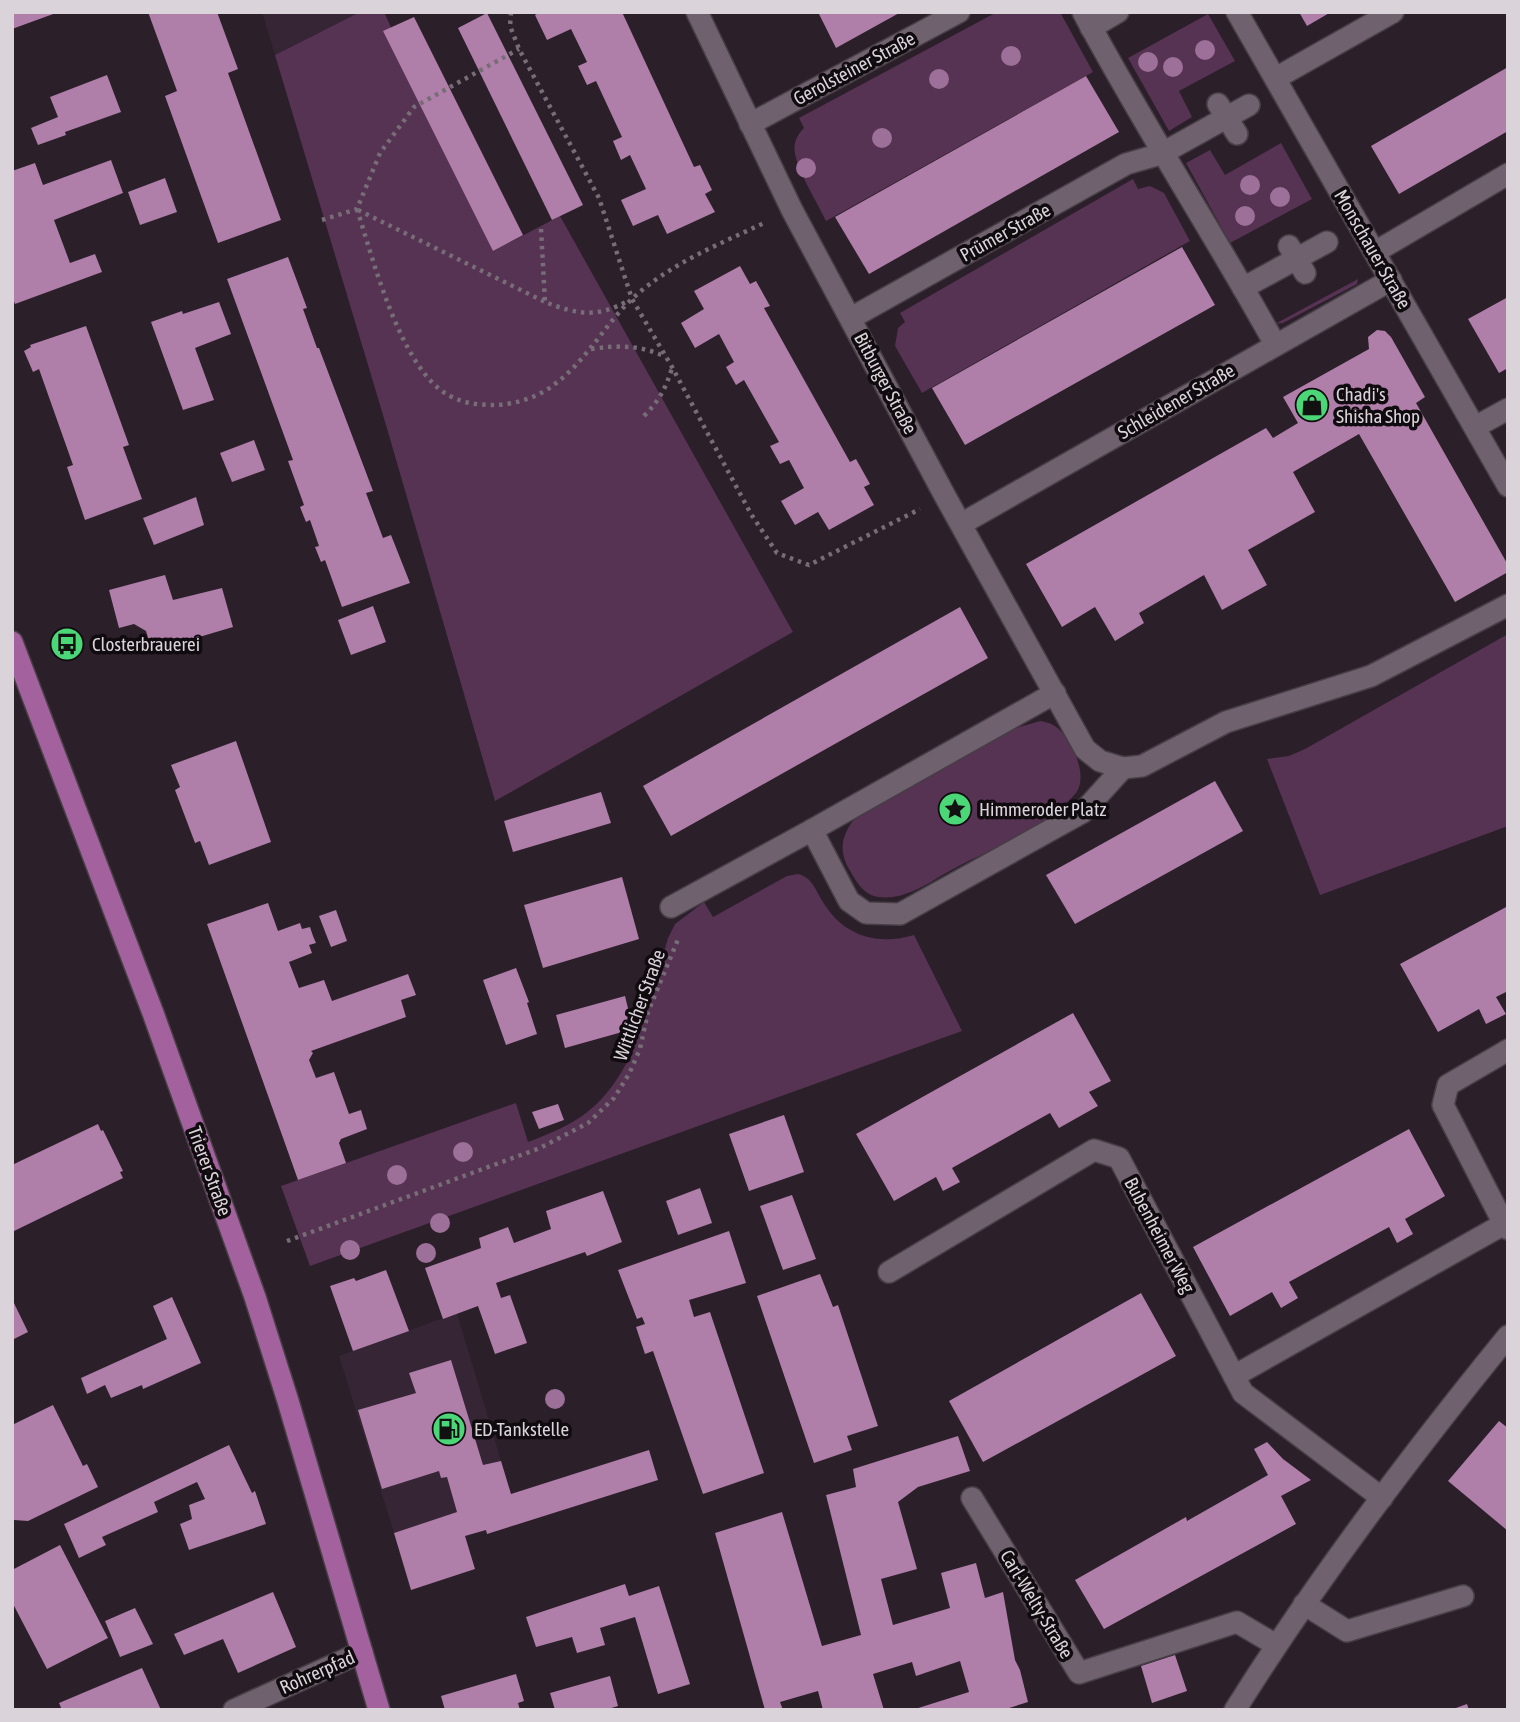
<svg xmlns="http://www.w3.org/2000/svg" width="1520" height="1722" font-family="'Asap Condensed',sans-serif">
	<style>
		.built { fill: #362534 }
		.green { fill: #563253 }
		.building { fill: #af7ea9 }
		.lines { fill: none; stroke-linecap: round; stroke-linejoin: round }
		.service-casing { stroke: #473e46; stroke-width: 24 }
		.minor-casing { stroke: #473e46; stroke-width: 24 }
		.tertiary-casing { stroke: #473e46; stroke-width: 24 }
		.primary-casing { stroke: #473e46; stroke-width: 24 }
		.path { stroke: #776d76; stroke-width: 4.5; stroke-dasharray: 3.5 5; stroke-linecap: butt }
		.service { stroke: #6f616d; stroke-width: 21 }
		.minor { stroke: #6f616d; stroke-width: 21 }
		.tertiary { stroke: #6f616d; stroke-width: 21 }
		.primary { stroke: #a3619d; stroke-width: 21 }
		.tree { fill: #9c7098 }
		.labels { text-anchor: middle; stroke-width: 7; stroke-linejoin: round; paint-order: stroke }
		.street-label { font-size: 19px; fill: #dbd3da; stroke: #100b0f }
		.poi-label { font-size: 19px; fill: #dbd3da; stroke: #100b0f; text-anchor: start }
	</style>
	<rect width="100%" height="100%" fill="#2b1f29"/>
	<g class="built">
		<polygon points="262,12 360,12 275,55"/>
		<polygon points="457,1313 511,1494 394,1533 339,1356"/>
	</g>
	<g class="green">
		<polygon points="360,12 384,12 493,251 560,216 793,632 495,801 386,425 275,55"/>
		<path d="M997,12H1060L1093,72L826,221C818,204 797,170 795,153C793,143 797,135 804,128L799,118Z"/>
		<polygon points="1208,14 1235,61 1179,91 1192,117 1169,131 1128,58"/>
		<polygon points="1281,143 1312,199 1230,243 1186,163 1210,150 1225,175"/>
		<polygon points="1133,179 1138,189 1150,186 1164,193 1190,241 922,393 895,346 898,328 905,322 900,313"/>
		<polygon points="1358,279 1357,284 1283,323 1275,324"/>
		<polygon points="1508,634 1508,826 1320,895 1267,759 1289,756 1305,749"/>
		<path d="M1040,721C1044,722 1047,722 1051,724C1069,731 1090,775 1076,793C1048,826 991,849 953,869C938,877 922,889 905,894C898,897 887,898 879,897C863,895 856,881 849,869C837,849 843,832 857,816L1013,729Z"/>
		<path d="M798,874C812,877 816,891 823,902C843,936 878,946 914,935L962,1031L310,1266L281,1186L516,1103L528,1142C576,1124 602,1109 627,1062L660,966L668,938L675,924L704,902L713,917L787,876Z"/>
	</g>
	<g class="building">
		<polygon points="12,12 56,12 56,13 12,29"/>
		<polygon points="148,12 217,12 238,69 228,73 281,220 218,243 165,96 177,91"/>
		<polygon points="540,12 622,12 694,167 700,165 712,190 705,194 715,212 667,234 658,215 633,226 621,200 646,189 630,155 621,160 613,141 622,137 596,81 587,85 578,66 587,62 571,29 547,40 535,15"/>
		<polygon points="818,12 901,12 836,48"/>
		<polygon points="1299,12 1331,12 1307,26"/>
		<polygon points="487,13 583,205 552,220 458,28"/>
		<polygon points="414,17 523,235 493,251 383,31"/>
		<polygon points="1508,67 1508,131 1399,194 1371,146"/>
		<polygon points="107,75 121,112 65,132 66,135 38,145 31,128 58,117 50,97"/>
		<polygon points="1086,76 1119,132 869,274 835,217"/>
		<polygon points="111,160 123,193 54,220 70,263 95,254 102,272 15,304 12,296 12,171 35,163 43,185"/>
		<polygon points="165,178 177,212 140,225 128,192"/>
		<polygon points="1182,247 1215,305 965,445 932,388"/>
		<polygon points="288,257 307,308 303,309 317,348 319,348 373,491 366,493 383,538 391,535 410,583 342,607 325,560 321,562 315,547 319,546 310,520 306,522 300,507 304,505 288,461 293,460 227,279"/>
		<polygon points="740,266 750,284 756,281 770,306 764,308 850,462 856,459 870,484 864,487 874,505 829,530 818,512 795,525 781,501 804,488 789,460 780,464 770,446 779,442 744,380 736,385 726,367 734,362 719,334 695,348 681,323 704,309 694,291"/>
		<polygon points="1508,297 1508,368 1499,373 1468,319"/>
		<polygon points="219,302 231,334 195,348 214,400 183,410 151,322 182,311 183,314"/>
		<polygon points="86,326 129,445 123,447 142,499 85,520 67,467 73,465 39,369 33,372 24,351 31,347 30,345"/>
		<polygon points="1377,330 1385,331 1391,337 1425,397 1416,403 1508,565 1508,572 1455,602 1359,434 1293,472 1315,512 1248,550 1267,585 1222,610 1204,575 1139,613 1144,623 1115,641 1095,607 1062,627 1026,564 1266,428 1273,438 1298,423 1283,397 1369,349 1368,337"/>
		<polygon points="254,440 265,470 232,482 220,453"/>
		<polygon points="196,497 204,525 154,545 143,518"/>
		<polygon points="165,575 173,600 222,588 233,627 152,651 146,631 134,624 119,628 109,590"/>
		<polygon points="373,606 386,642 351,655 338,620"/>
		<polygon points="960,607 988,658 671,836 643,786"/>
		<polygon points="236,741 271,842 209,865 200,841 195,843 175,790 180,787 171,765"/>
		<polygon points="1215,781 1243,831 1075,924 1046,875"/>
		<polygon points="601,792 611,823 513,852 504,821"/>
		<polygon points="622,877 639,939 543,968 524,905"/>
		<polygon points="268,903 278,931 300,923 302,929 310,927 313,936 316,943 309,945 312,953 289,962 299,988 324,980 332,1001 408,974 416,995 401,1000 406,1017 311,1051 313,1053 309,1060 316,1078 334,1072 349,1114 361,1110 367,1129 341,1139 339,1143 346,1163 298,1180 207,924"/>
		<polygon points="1508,906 1508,991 1496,997 1506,1014 1486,1024 1479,1009 1438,1032 1400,964"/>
		<polygon points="336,910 347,941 331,947 319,916"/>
		<polygon points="516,968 529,1002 527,1003 537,1034 506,1045 483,980"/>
		<polygon points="625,996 633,1029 565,1048 556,1015"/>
		<polygon points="1073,1013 1111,1081 1089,1092 1098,1106 1059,1128 1050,1113 952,1168 960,1182 943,1191 936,1177 894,1201 856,1134"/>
		<polygon points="558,1104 564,1120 539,1129 532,1112"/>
		<polygon points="784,1115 804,1172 749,1191 729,1134"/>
		<polygon points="98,1124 101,1131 103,1130 123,1171 120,1172 123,1178 12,1232 12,1165"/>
		<polygon points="1409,1129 1445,1196 1405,1219 1413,1234 1397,1243 1389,1227 1289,1282 1298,1298 1281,1308 1272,1292 1230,1316 1193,1247"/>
		<polygon points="700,1188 712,1223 678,1235 666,1201"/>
		<polygon points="603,1191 622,1242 587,1256 585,1252 496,1283 501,1298 510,1295 527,1343 495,1354 478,1306 443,1319 425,1268 481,1248 479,1238 508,1227 514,1243 551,1229 546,1211"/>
		<polygon points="792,1195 816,1259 783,1270 760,1206"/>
		<polygon points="729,1231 746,1283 689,1300 694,1317 710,1312 764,1473 703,1494 653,1351 645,1354 636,1327 645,1324 642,1317 637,1319 618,1270"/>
		<polygon points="386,1270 409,1331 353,1351 330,1286 354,1278 356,1281"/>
		<polygon points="820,1274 833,1307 838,1305 878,1426 847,1436 852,1450 814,1463 757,1296"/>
		<polygon points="1141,1293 1176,1356 983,1462 949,1401"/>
		<polygon points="172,1297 201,1363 143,1389 142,1385 111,1398 105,1385 87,1394 81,1378 167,1339 153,1306"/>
		<polygon points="12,1299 28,1332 12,1340"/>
		<polygon points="451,1360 483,1465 501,1461 511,1494 649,1450 658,1480 487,1534 486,1530 465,1536 475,1569 411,1590 394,1533 457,1512 447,1477 441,1478 439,1471 382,1489 358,1410 416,1393 409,1373"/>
		<polygon points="53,1405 83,1466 87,1464 98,1487 28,1521 14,1520 12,1516 12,1425"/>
		<polygon points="1499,1421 1508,1428 1508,1531 1448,1481"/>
		<polygon points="958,1436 970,1471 918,1487 898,1502 917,1569 881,1579 893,1625 950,1608 941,1573 976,1563 985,1598 1003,1592 1015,1660 1020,1670 1028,1702 1003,1710 912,1710 969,1692 960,1661 916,1676 912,1662 873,1674 884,1710 823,1710 818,1691 780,1702 783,1710 765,1710 715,1533 782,1512 822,1646 861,1635 826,1495 856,1487 853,1469"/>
		<polygon points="1267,1442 1283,1459 1311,1480 1281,1496 1296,1524 1104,1629 1075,1580 1186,1517 1187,1521 1268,1475 1254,1449"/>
		<polygon points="229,1445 252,1493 255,1491 266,1524 189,1550 180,1524 192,1519 189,1505 205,1499 197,1482 154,1502 158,1512 102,1537 106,1545 79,1558 64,1524"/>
		<polygon points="60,1545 108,1638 47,1669 12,1602 12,1570"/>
		<polygon points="625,1584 629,1596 659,1586 690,1684 658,1694 635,1617 600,1628 605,1645 577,1653 572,1637 536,1647 526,1617"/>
		<polygon points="273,1592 296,1647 238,1673 223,1639 184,1655 174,1634"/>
		<polygon points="135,1608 153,1644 120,1657 105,1621"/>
		<polygon points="1175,1655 1187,1691 1152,1703 1141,1666"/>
		<polygon points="142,1668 161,1710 62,1710 59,1703"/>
		<polygon points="516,1674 524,1701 518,1703 520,1710 445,1710 441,1696"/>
		<polygon points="610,1676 618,1706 605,1710 555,1710 550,1693"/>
		<polygon points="1467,1704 1469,1710 1453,1710 1453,1709"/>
	</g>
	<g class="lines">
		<defs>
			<g id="service">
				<polyline points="1091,28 1118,12"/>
				<polyline points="1276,78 1393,12"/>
				<polyline points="1218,104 1237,134"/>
				<polyline points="1161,154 1249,105"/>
				<polyline points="1289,246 1305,273"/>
				<polyline points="1375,252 1508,174"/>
				<polyline points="1243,288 1327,242"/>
				<polyline points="1475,427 1508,409"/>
				<polyline points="812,830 1055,693"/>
				<polyline points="671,907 812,830 849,901 866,913 900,914 1083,812 1123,768"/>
				<polyline points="1504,1224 1443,1105 1448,1085 1508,1050"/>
				<polyline points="889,1272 1094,1150 1119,1158 1243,1393 1382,1498"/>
				<polyline points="1234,1376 1504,1224 1508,1229"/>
				<polyline points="1304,1604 1347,1631 1463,1596"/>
			</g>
			<g id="minor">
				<polyline points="697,12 792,210 945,496 1085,749 1100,761 1123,768 1142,766 1226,722 1371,676 1508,605"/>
				<path d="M1083,12C1143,125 1213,232 1275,344"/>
				<polyline points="1237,12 1508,486"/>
				<polyline points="750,124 959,12"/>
				<polyline points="851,318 1126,164 1161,154"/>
				<polyline points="961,524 1391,280"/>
				<polyline points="972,1498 1079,1673 1237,1622 1276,1645"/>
				<polyline points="234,1710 362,1652"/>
			</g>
			<path id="tertiary" d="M1235,1710C1317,1579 1411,1455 1508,1336"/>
			<polyline id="primary" points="12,642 153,1013 255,1297 288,1401 379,1710"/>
		</defs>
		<use href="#service" class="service-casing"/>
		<use href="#minor" class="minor-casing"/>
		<use href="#tertiary" class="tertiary-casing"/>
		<use href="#primary" class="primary-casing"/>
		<g class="path">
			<polyline points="511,12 510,26 519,49 599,198 632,299 672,367 751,514 777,553 809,565 920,509"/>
			<path d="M357,209C373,259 401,371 450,396C465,404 480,405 496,405C516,404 539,397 555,384C587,360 605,324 633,298C671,263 720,244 766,222"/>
			<polyline points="358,210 545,302"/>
			<polyline points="322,220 357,209 380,153 414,107 519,49"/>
			<path d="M541,229L545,302C579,315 596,318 628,301"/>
			<path d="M591,349C619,345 641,345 666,357"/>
			<path d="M644,416C659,401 666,388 672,368"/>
			<polyline points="287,1241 540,1148 588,1123 614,1098 629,1074 640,1049 648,1012 679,937"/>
		</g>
		<use href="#service" class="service"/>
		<use href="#minor" class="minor"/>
		<use href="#tertiary" class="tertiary"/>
		<use href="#primary" class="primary"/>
	</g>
	<g class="tree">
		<circle cx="1205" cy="50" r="10"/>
		<circle cx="1011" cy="56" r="10"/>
		<circle cx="1148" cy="62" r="10"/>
		<circle cx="1173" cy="67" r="10"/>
		<circle cx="939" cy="79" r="10"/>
		<circle cx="882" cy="138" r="10"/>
		<circle cx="806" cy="168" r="10"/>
		<circle cx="1250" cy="185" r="10"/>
		<circle cx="1280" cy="197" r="10"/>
		<circle cx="1245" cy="216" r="10"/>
		<circle cx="463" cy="1152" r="10"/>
		<circle cx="397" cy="1175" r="10"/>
		<circle cx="440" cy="1223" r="10"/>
		<circle cx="350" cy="1250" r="10"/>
		<circle cx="426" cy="1253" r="10"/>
		<circle cx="555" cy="1399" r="10"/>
	</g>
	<defs>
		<symbol id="shop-disc" viewBox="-11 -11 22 22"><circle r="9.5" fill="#4bd677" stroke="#100b0f"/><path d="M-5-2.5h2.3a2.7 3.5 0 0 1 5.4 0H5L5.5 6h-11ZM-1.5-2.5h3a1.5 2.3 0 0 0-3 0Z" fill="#111"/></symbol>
		<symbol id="bus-disc" viewBox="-11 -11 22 22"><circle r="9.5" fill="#4bd677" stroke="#100b0f"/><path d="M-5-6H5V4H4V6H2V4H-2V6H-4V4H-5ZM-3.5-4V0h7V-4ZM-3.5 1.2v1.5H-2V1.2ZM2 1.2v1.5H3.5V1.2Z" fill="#111"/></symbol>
		<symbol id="sight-disc" viewBox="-11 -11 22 22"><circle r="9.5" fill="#4bd677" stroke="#100b0f"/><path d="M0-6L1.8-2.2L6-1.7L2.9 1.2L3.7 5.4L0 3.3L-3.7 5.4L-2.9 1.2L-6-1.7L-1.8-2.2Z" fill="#111"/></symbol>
		<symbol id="fuel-disc" viewBox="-11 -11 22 22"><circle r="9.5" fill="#4bd677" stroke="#100b0f"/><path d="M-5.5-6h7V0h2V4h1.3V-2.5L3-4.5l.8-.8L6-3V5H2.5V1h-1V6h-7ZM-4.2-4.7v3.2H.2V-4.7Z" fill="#111"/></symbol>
	</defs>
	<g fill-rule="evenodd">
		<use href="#shop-disc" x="1293" y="386" width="38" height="38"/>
		<use href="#bus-disc" x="48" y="625" width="38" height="38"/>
		<use href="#sight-disc" x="936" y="790" width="38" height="38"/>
		<use href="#fuel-disc" x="430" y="1410" width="38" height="38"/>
	</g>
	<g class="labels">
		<g class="street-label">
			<text transform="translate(854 68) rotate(-28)" y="7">Gerolsteiner Straße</text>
			<text transform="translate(1005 232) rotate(-29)" y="7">Prümer Straße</text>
			<text transform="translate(1373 249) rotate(60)" y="7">Monschauer Straße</text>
			<text transform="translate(886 383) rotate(62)" y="7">Bitburger Straße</text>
			<text transform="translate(1176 401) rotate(-30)" y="7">Schleidener Straße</text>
			<text transform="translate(639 1005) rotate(-70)" y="7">Wittlicher Straße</text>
			<text transform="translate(210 1171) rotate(70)" y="7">Trierer Straße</text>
			<text transform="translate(1160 1235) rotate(62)" y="7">Bubenheimer Weg</text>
			<text transform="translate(1037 1604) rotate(59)" y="7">Carl-Welty-Straße</text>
			<text transform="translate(317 1672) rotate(-24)" y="7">Rohrerpfad</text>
		</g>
		<g class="poi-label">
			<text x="1336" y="401">Chadi's<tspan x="1336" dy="22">Shisha Shop</tspan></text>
			<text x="92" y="651">Closterbrauerei</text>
			<text x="979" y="816">Himmeroder Platz</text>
			<text x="474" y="1436">ED-Tankstelle</text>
		</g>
	</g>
	<rect width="1520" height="1722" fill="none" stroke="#dbd3da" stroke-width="28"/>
</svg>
